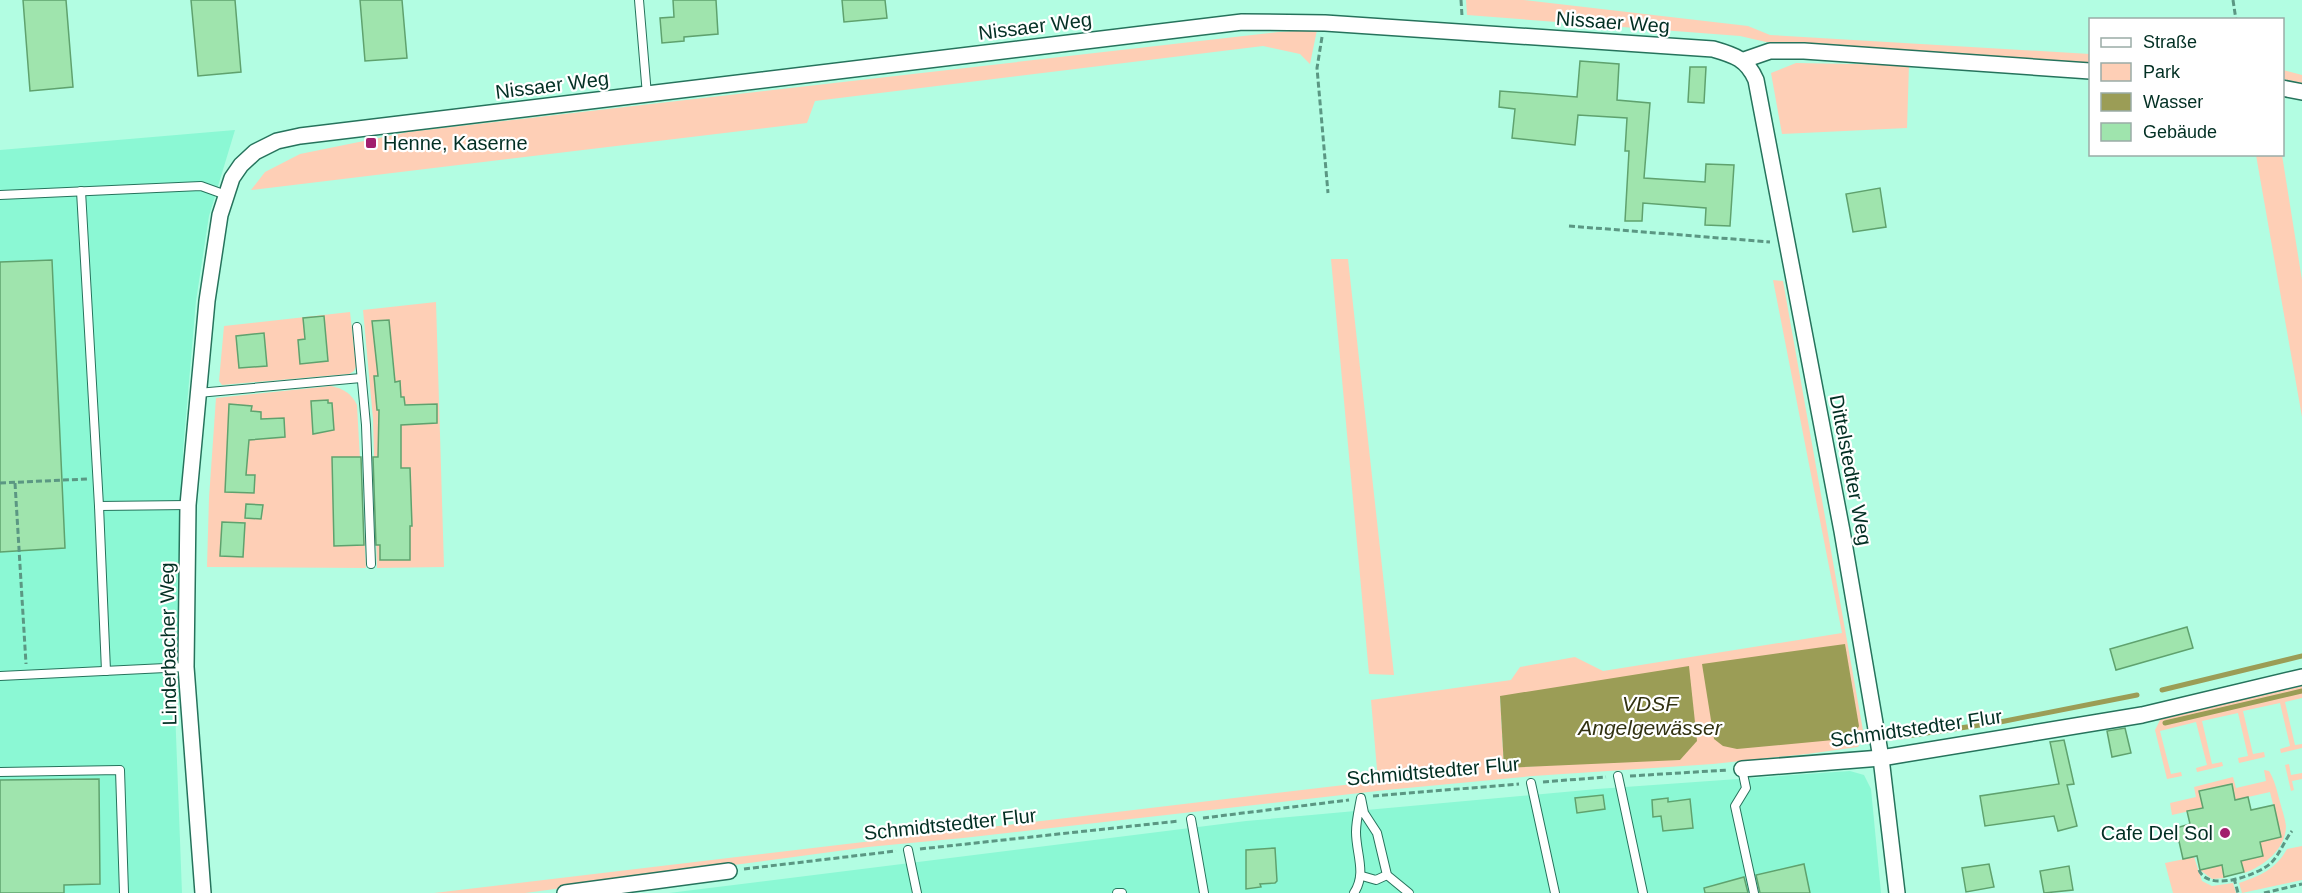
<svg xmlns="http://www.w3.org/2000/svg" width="2302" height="893" font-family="Helvetica,sans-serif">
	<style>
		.built { fill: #8bf8d4 }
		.green { fill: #fecfb6; fill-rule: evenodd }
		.water { fill: #9b9d56 }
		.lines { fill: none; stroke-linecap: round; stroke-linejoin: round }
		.stream { stroke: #9b9d56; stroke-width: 5 }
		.building { fill: #9fe4ad; stroke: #5fa26e; stroke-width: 1.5 }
		.service-casing { stroke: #26735c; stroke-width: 10 }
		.minor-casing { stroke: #26735c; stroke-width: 18 }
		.path { stroke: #5b9783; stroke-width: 3; stroke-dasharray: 6 3; stroke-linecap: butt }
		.service { stroke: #fff; stroke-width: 8 }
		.minor { stroke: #fff; stroke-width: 15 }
		.poi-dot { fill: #a21e6d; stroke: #fff; stroke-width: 2 }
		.labels { text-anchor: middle; stroke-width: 4.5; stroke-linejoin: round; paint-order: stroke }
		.street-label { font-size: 20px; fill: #022f23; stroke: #fff }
		.poi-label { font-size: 20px; fill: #022f23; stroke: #fff; text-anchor: start }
		.water-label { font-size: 21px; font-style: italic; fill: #323212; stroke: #fff }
	</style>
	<rect width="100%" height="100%" fill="#b2fde2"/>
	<g class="built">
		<polygon points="235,130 209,216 196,301 183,451 179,655 173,656 182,893 0,893 0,150"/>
		<polygon points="1850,771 1864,775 1871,789 1881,893 669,893 1246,821 1597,789"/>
	</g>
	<g class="green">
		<polygon points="1466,0 1523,0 1748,26 1770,35 2090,54 2090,63 1766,42 1740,36 1467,15"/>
		<polygon points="1317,30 1310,64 1300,54 1263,46 815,101 807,123 251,190 265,172 300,154 408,132 1278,32"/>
		<polygon points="1796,63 1909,65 1907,128 1782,134 1771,73"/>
		<polygon points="2283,70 2302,75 2302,83 2283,79"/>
		<polygon points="2256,155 2282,155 2302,280 2302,417"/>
		<polygon points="1331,259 1348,259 1394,675 1369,674"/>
		<path d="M1773,280L1783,281L1864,736L1858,747L1807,754L1713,764L1533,776L1386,790L963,838L868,847L525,893H434L1378,781L1371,700L1511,680L1520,667L1575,657L1603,671L1842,633ZM1500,696L1537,766L1504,768Z"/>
		<polygon points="436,302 444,567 377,568 373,419 363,310"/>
		<polygon points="350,312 356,366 354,371 349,374 222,385 219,381 224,326"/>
		<path d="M331,386C344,389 351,393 357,405L366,568L207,567L209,498L216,398Z"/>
		<polygon points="2302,686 2302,698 2285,702 2295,745 2302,744 2302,748 2281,753 2280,749 2290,746 2280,703 2243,711 2253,754 2264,752 2265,757 2239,763 2238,758 2248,756 2238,713 2202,721 2212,764 2222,762 2223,766 2197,772 2196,768 2207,765 2196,722 2160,731 2171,774 2181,772 2182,776 2167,779 2155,730 2161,718"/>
		<polygon points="2289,764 2291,775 2302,773 2302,779 2292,781 2294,790 2291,791 2285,765"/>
		<path d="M2264,770L2269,771C2275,781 2277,791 2280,802C2282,810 2285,818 2286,826C2286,849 2263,867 2244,873L2241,861L2260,842L2281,837L2270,792L2235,800L2231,784L2199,791L2203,808L2172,815L2170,803L2196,797L2194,787L2233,777L2236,788L2266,781Z"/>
		<path d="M2302,846V880L2242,893L2239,883C2260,876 2276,869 2287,849Z"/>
		<polygon points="2194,857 2202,881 2212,886 2233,883 2236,893 2173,893 2165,863"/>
		<polygon points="2222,865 2225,878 2212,879 2200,870"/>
	</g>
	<g class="water">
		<polygon points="1845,644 1859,726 1854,736 1844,739 1737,749 1723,746 1714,739 1702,664"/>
		<polygon points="1689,666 1697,741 1680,760 1504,768 1500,696"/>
	</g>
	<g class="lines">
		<g class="stream">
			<polyline points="2162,690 2302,656"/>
			<polyline points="2165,723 2302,691"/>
			<polyline points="1900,737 2000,722 2137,695"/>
		</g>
	</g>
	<g class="building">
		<polygon points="23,0 66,0 73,87 30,91"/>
		<polygon points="191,0 235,0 241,72 198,76"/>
		<polygon points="360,0 402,0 407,58 365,61"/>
		<polygon points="673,0 716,0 718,34 684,37 684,41 662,43 660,18 674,17"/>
		<polygon points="842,0 885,0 887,18 844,22"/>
		<polygon points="1580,61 1619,64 1617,100 1650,103 1644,178 1705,182 1706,164 1734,165 1730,226 1705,225 1706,208 1643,203 1642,221 1625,221 1629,151 1625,151 1627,118 1578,115 1575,145 1512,138 1515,109 1499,107 1500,91 1577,97"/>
		<polygon points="1690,67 1706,67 1704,103 1688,102"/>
		<polygon points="1880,188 1886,227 1853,232 1846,194"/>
		<polygon points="52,260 65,548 0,552 0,262"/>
		<polygon points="324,316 328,361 300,364 298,340 305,339 303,318"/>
		<polygon points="389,320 395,382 400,381 401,397 404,397 405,405 437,404 437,423 401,425 401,468 410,468 412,526 410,526 410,560 380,560 380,545 376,545 373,457 378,457 379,410 377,410 374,376 378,376 372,321"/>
		<polygon points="264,333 267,366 239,368 236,336"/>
		<polygon points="328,400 328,403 332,403 334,430 313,434 311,401"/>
		<polygon points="229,404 252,406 251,411 261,412 261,419 284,418 285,437 249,440 246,475 255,475 254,493 225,492"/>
		<polygon points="332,457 361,457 364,545 334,546"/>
		<polygon points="246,504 263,505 261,519 245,518"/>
		<polygon points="222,522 245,523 243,557 220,556"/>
		<polygon points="2187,627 2193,648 2116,670 2110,649"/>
		<polygon points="2125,728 2131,753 2112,757 2107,731"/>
		<polygon points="2064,740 2074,784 2067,785 2077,826 2058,831 2054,816 1985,826 1980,796 2059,784 2050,742"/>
		<polygon points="99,779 100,884 64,885 64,893 0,893 0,780"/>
		<polygon points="2232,784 2235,800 2248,797 2251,810 2274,805 2281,837 2260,842 2263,856 2241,861 2244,872 2224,877 2222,865 2200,870 2197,856 2183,859 2176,828 2190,824 2187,811 2203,808 2199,791"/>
		<polygon points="1603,795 1605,809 1577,813 1575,798"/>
		<polygon points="1668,798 1668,802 1690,799 1693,828 1663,831 1661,816 1653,817 1652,800"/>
		<polygon points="1275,848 1277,881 1275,883 1260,884 1261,887 1246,889 1246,850"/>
		<polygon points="1804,864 1810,893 1760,893 1756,875"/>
		<polygon points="1989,864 1994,887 1966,892 1962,868"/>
		<polygon points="2069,866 2073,890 2044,893 2040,871"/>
		<polygon points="1744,877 1748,893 1705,893 1704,888"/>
	</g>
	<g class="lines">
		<defs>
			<g id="service">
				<polyline points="639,0 647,95"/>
				<polyline points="81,191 99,506 106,671"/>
				<polyline points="0,195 201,186 226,195"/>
				<polyline points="357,327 366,425 371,564"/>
				<polyline points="198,393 361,378"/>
				<polyline points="99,506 188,505"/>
				<polyline points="0,676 186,667"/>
				<polyline points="1742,769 1746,788 1735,806 1754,893"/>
				<polyline points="0,772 120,770 124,893"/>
				<polyline points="1618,776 1643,893"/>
				<polyline points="1531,783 1555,893"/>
				<polyline points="1191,819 1204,893"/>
				<polyline points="908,850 917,893"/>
				<polyline points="1362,876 1376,880 1387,875"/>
				<polyline points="1117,893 1122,893"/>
				<path d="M1354,893C1367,873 1356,854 1356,832C1356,821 1359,809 1361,798L1364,813L1377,833L1387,875L1409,893"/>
			</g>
			<g id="minor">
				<polyline points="1744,60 1770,51 1804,51 2090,71"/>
				<polyline points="2282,88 2302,92"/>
				<polyline points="1742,769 1881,758 2142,715 2302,677"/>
				<path d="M203,893L186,667L188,505L207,301L220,215L232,178L241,165L255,152L277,141L300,136L1242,22L1325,23L1713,49C1734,55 1747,59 1756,80L1842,531L1881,758L1897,893"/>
				<polyline points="565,893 729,871"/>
			</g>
		</defs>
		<use href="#service" class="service-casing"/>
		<use href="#minor" class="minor-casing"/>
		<g class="path">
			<polyline points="1461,0 1462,16"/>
			<polyline points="2233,0 2236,20"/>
			<polyline points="1322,37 1317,68 1328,193"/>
			<polyline points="1569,226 1770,242"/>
			<polyline points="0,483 87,479"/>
			<polyline points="15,483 26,664"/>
			<polyline points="1630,776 1728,770"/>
			<polyline points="1543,782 1606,777"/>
			<polyline points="1373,796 1519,784"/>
			<polyline points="1203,818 1349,800"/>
			<polyline points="920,849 1179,821"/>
			<polyline points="744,869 896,851"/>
			<path d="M2199,870C2208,893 2258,875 2271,863C2280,854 2284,841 2292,831"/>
			<polyline points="2234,878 2238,893"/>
			<polyline points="2264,893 2302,884"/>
		</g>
		<use href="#service" class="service"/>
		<use href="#minor" class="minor"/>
	</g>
	<g class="poi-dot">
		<rect x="365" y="137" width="12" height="12" rx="3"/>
		<circle cx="2225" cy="833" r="6"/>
	</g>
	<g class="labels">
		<g class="street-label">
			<text transform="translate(1613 22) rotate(4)" y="7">Nissaer Weg</text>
			<text transform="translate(1035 26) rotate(-7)" y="7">Nissaer Weg</text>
			<text transform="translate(552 85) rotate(-7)" y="7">Nissaer Weg</text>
			<text transform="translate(1851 470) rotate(79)" y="7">Dittelstedter Weg</text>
			<text transform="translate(168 644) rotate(-91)" y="7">Linderbacher Weg</text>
			<text transform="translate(1916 728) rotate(-8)" y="7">Schmidtstedter Flur</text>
			<text transform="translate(1433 771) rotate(-5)" y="7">Schmidtstedter Flur</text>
			<text transform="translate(950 824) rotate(-6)" y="7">Schmidtstedter Flur</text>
		</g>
		<g class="poi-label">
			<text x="383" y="150">Henne, Kaserne</text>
			<text x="2213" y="840" text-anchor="end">Cafe Del Sol</text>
		</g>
		<g class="water-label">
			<text x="1650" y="711">VDSF<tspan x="1650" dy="24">Angelgewässer</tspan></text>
		</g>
	</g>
	<rect x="2089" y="18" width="195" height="138" fill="#ffffff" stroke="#9aaca7" stroke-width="1.5"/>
	<rect x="2101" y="38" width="30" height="9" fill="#ffffff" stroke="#9aaca7" stroke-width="1.5"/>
	<text x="2143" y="48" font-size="18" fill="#022f23">Straße</text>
	<rect x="2101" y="63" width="30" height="18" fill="#fecfb6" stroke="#9aaca7" stroke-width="1.5"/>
	<text x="2143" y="78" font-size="18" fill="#022f23">Park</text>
	<rect x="2101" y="93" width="30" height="18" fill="#9b9d56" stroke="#9aaca7" stroke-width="1.5"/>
	<text x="2143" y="108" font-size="18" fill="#022f23">Wasser</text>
	<rect x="2101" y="123" width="30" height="18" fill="#9fe4ad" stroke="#9aaca7" stroke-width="1.5"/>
	<text x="2143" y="138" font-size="18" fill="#022f23">Gebäude</text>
</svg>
